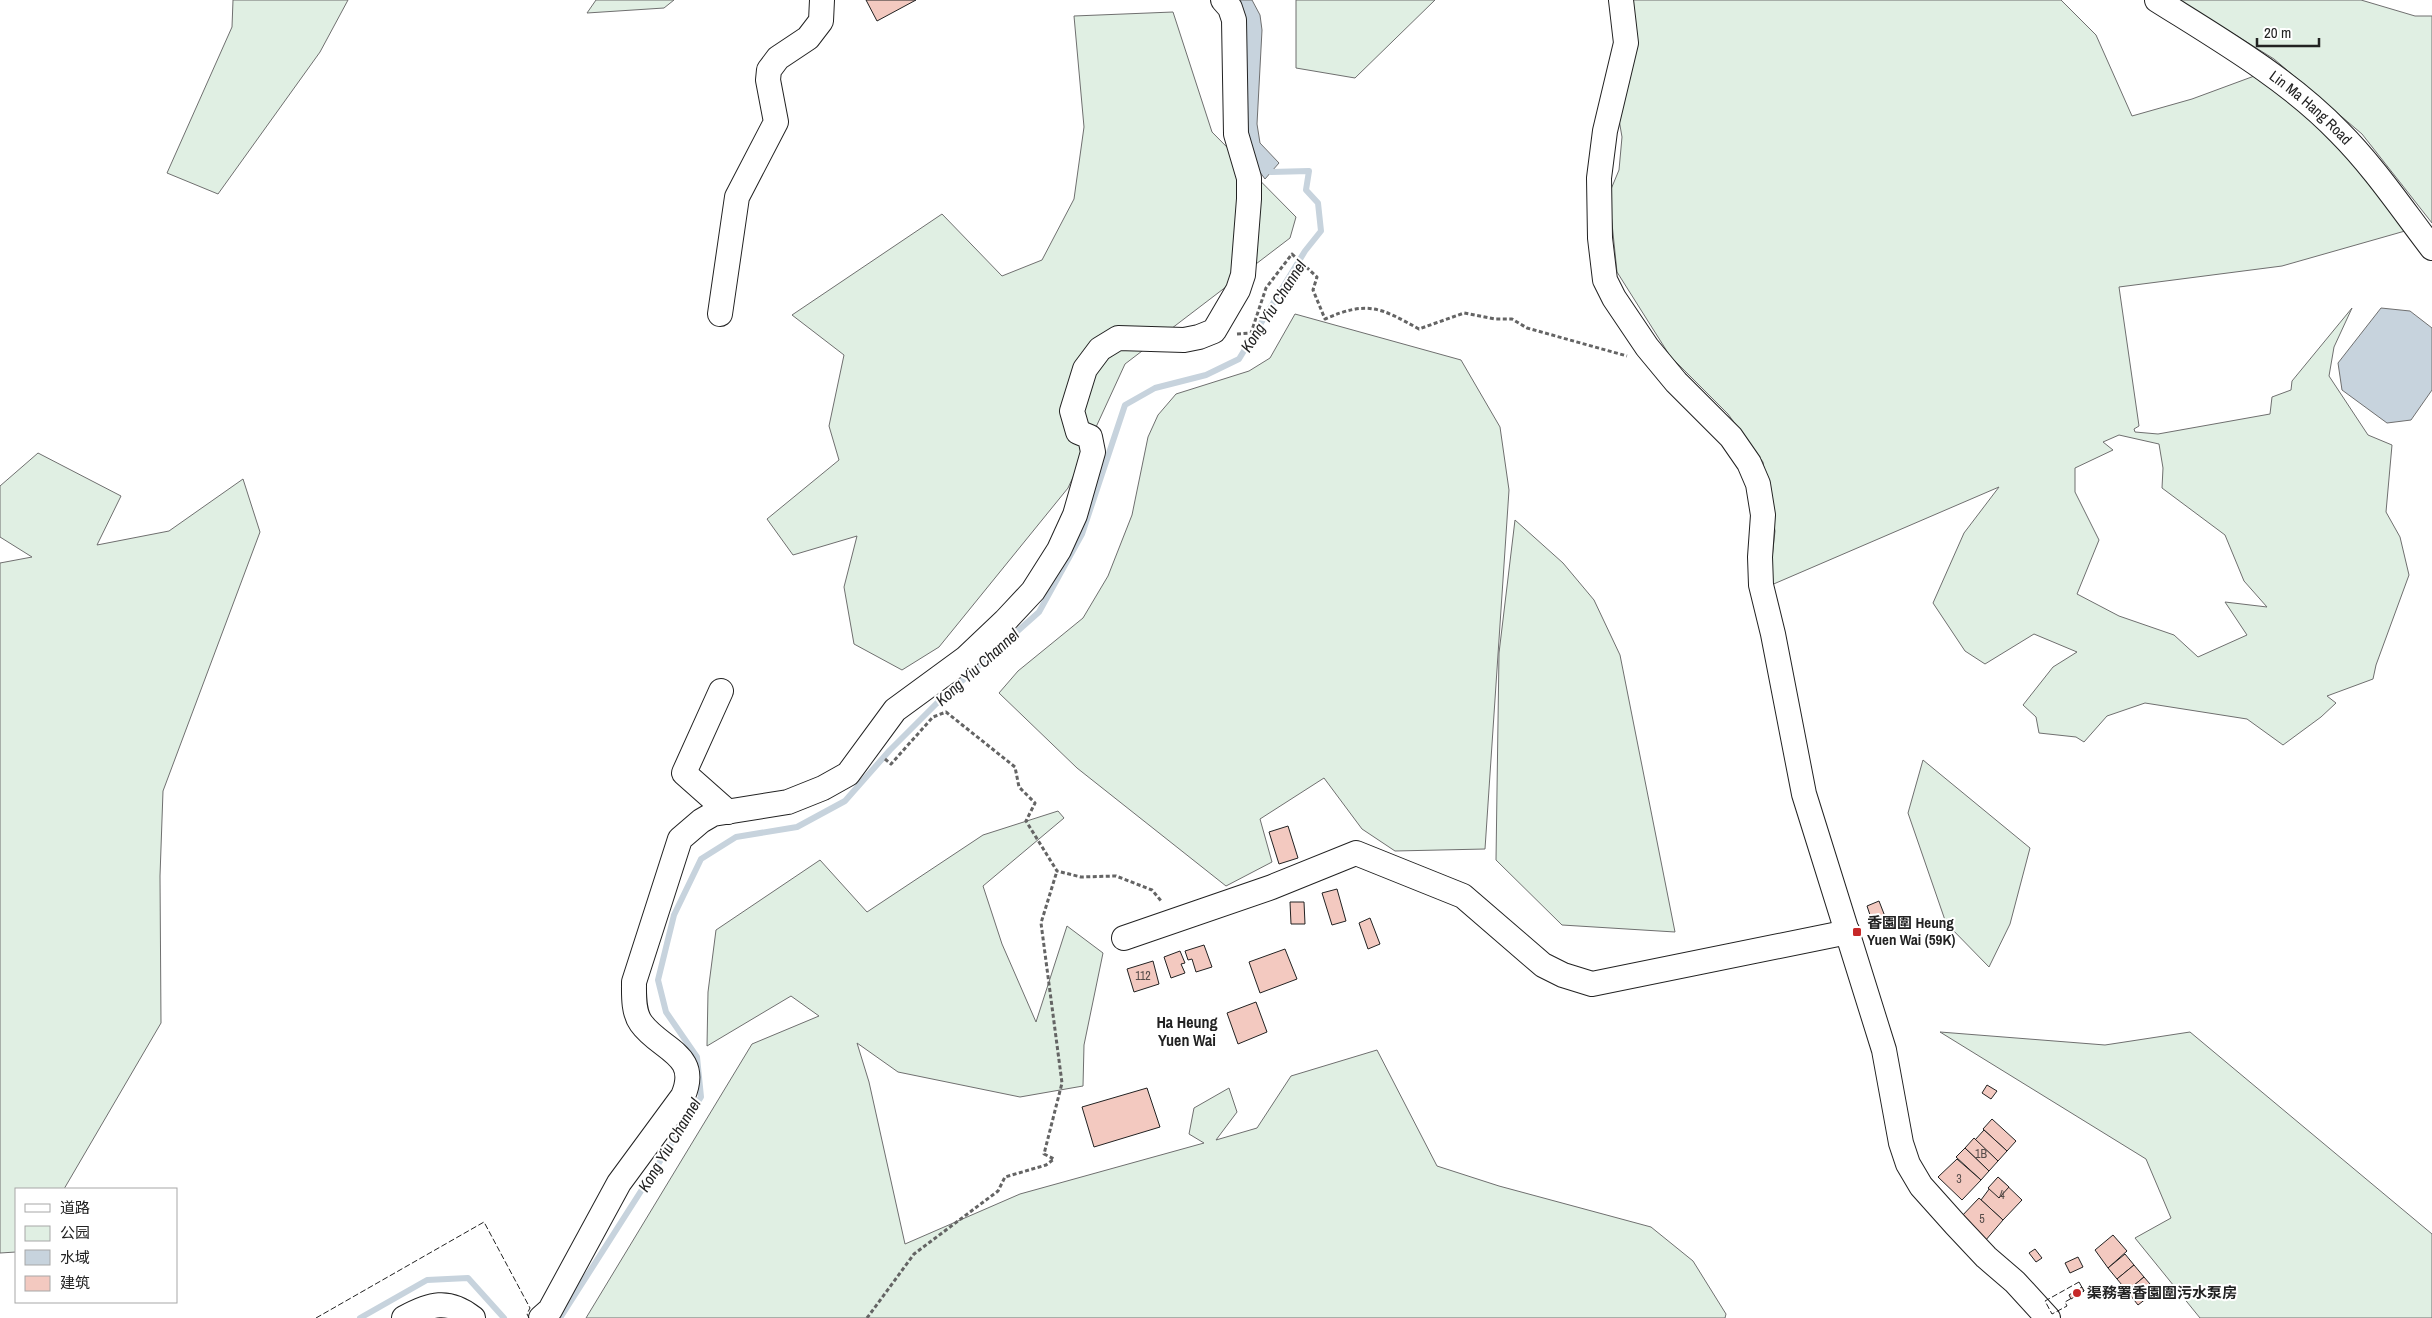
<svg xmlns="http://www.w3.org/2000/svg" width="2432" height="1318" font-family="'Archivo Narrow','Noto Sans SC',sans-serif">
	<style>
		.green { fill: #e0efe3; stroke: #6f6f6f; fill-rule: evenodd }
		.water { fill: #c7d3dd; stroke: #6f6f6f }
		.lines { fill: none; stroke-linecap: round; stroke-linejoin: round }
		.stream { stroke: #c7d3dd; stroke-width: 6 }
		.building { fill: #f3c9c0; stroke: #222 }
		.minor-casing { stroke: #222; stroke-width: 26 }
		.path { stroke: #646464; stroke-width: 3; stroke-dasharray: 4 2.5; stroke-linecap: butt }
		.minor { stroke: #fff; stroke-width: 24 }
		.fence { stroke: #222; stroke-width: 1; stroke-dasharray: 6 2.5; stroke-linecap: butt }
		.poi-dot { fill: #c62828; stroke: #fff; stroke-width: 2 }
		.labels { text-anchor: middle; stroke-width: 4; stroke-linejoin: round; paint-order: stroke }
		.number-label { font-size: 12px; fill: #564c4a }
		.street-label { font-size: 15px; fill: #222; stroke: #fff }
		.poi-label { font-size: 15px; font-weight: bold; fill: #222; stroke: #fff; text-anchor: start }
		.water-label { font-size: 16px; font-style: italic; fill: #222; stroke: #fff }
		.neighbourhood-label { font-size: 16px; font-weight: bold; fill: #222; stroke: #fff }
	</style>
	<rect width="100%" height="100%" fill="#fff"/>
	<g class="green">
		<polygon points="233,0 348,0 320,52 218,194 167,173 232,27"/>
		<polygon points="596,0 674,0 664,8 587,13"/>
		<polygon points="1296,0 1435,0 1355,78 1296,68"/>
		<path d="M1628,0H2061L2096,35L2132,116L2192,99L2257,75L2337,143L2405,231L2282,266L2119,287L2139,426L2134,429L2135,432L2158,434L2270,414L2272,397L2291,390L2292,381L2352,308L2334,347L2329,376L2368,435L2392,445L2386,512L2400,537L2409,575L2376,665L2373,679L2327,696L2336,703L2321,717L2283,745L2247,719L2145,703L2107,716L2084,742L2076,737L2039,733L2036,717L2023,705L2053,667L2077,652L2034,634L1985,664L1965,651L1933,603L1964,533L1999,487L1769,586L1775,531L1763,462L1728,414L1670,356L1617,272L1609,194L1619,170L1622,137L1617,108ZM2119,435L2159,444L2163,468L2162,488L2225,535L2244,581L2267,607L2225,602L2247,635L2198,657L2174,635L2119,616L2077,594L2099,540L2075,492V468L2113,450L2103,442Z"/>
		<polygon points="2179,0 2361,0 2415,16 2432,16 2432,223 2362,134 2274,59"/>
		<polygon points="1173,12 1212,132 1296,217 1290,238 1125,364 1068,488 939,647 902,670 854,644 844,587 857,536 793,555 767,519 839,460 829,426 844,355 792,315 942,214 1002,276 1042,260 1074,199 1084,127 1074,16"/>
		<polygon points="1295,314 1461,360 1500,427 1509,490 1485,849 1395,851 1362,829 1324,778 1260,819 1272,862 1226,886 1077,768 999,693 1018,671 1083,618 1108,576 1132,515 1148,437 1158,415 1176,394 1249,371 1270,358"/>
		<polygon points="38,453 121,496 97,545 169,531 243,479 260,532 163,791 160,876 161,1023 64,1189 16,1189 16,1252 0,1253 0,563 32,557 0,537 0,486"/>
		<polygon points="1515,520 1563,563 1594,600 1620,655 1675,932 1562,925 1496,860 1499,653"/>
		<polygon points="1923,760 2030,848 2010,924 1989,967 1946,923 1908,813"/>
		<polygon points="1058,811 1064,818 983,886 1002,944 1036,1022 1067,926 1103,953 1084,1045 1083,1086 1020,1097 898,1072 857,1043 869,1082 905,1244 1020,1194 1204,1143 1189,1134 1194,1108 1229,1088 1237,1112 1216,1140 1257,1128 1291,1076 1377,1050 1437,1166 1499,1186 1651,1227 1693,1261 1726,1314 1725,1318 586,1318 752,1044 819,1016 791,996 707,1046 708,992 716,930 820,860 867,912 983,835"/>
		<polygon points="1940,1032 2105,1045 2190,1032 2432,1234 2432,1318 2200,1318 2135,1238 2171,1218 2146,1159"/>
	</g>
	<g class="water">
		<polygon points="1229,0 1252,0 1260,15 1262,30 1257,124 1260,143 1279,163 1265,179 1248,156"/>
		<polygon points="2381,308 2410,311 2432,328 2432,390 2411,420 2387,423 2342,390 2338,363"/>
	</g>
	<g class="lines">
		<g class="stream">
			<polyline points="360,1318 427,1280 468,1278 504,1318"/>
			<polyline points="560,1318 701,1097 697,1057 666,1012 658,980 674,915 701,859 736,837 797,827 845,801 890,750 936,704 1039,612 1082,534 1125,405 1155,388 1206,375 1239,359 1305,251 1321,231 1318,203 1306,190 1309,171 1271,172 1267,166"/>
		</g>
	</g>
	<g class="building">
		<polygon points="866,0 916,0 877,21"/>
		<polygon points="1288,826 1298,858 1279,864 1269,832"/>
		<polygon points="1337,889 1346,921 1332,925 1322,893"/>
		<polygon points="1879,901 1886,919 1873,924 1867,906"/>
		<polygon points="1290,902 1304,902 1305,924 1291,924"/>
		<polygon points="1370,918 1380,944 1368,949 1359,923"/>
		<polygon points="1204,945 1212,967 1196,972 1192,959 1188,960 1185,951"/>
		<polygon points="1285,949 1297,979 1260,993 1249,962"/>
		<polygon points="1180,951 1185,963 1181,964 1185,973 1171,978 1164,957"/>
		<polygon points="1153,961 1159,984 1134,992 1127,969"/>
		<polygon points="1256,1002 1267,1032 1238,1044 1227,1013"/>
		<polygon points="1987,1085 1997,1091 1991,1099 1982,1093"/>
		<polygon points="1147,1088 1160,1127 1094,1147 1082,1107"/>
		<polygon points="1992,1119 2016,1141 2007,1151 1983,1129"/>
		<polygon points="1984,1130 2007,1151 1998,1161 1975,1140"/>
		<polygon points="1974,1138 1998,1161 1989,1171 1965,1148"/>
		<polygon points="1965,1148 1989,1171 1981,1180 1956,1157"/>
		<polygon points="1957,1159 1981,1180 1962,1200 1938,1177"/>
		<polygon points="1998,1177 2022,1200 2003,1220 1981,1200"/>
		<polygon points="1998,1177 2009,1187 1999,1198 1988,1188"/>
		<polygon points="1979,1198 2003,1220 1985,1241 1960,1218"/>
		<polygon points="2113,1235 2127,1251 2108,1268 2095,1250"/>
		<polygon points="2035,1249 2042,1258 2036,1262 2029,1253"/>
		<polygon points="2125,1254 2134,1265 2117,1279 2108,1268"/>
		<polygon points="2078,1257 2083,1267 2070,1273 2065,1263"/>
		<polygon points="2134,1265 2144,1277 2127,1291 2117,1279"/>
		<polygon points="2144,1277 2156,1291 2138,1305 2127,1291"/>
		<polygon points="2082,1287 2084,1291 2071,1299 2069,1295"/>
	</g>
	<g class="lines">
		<defs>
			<g id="minor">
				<polyline points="1621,0 1626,43 1605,131 1599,178 1600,238 1605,280 1614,298 1647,347 1676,382 1731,437 1749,463 1758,484 1763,515 1760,557 1761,585 1773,634 1804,794 1884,1050 1901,1143 1908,1164 1921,1186 1955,1224 1986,1257 2015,1282 2048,1318"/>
				<path id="s1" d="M2157,0C2219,39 2288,79 2339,132C2374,167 2402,209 2432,248"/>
				<polyline points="720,314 737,197 776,122 768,80 769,70 778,58 808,38 821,21 822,0"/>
				<polyline points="721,691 684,773 728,812"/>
				<polyline points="1124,938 1272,887 1356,853 1463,896 1543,965 1563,975 1592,984 1848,932"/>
				<path d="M404,1318C430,1304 448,1298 473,1318"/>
				<path d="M541,1318L550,1310L619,1183L683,1096C701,1054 660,1050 641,1023C633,1012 634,995 634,982L680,839L701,821L713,814L788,802L823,788L848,774L895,710L966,658L1005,621L1033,591L1059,550L1075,515L1093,452L1090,437L1078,432L1072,411L1085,369L1100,349L1118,338L1184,340L1199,337L1214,331L1238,290L1243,275L1249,199V178L1236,134L1234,20L1230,8L1223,0"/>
			</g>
		</defs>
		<use href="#minor" class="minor-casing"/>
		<g class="path">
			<path d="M1237,334L1251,333L1266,288L1292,254L1317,277L1313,290L1325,319C1368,300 1381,308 1419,329L1464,313L1495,319H1512L1527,328L1627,356"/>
			<polyline points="885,759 891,764 933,717 946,712 1015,767 1019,787 1035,803 1026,821 1057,871 1081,877 1116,876 1152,890 1162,902"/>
			<polyline points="867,1318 914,1254 998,1191 1005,1177 1046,1165 1054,1159 1044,1154 1062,1083 1041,923 1057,871"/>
		</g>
		<use href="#minor" class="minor"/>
		<g class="fence">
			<polygon points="2079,1282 2084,1291 2065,1302 2067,1306 2052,1314 2045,1301"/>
			<polyline points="316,1318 484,1222 530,1308 527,1314 529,1318"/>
		</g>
	</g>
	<g class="poi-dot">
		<rect x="1852" y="927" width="10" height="10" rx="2.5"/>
		<circle cx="2077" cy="1293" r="5"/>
	</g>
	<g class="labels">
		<g class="number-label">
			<text x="1143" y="980">112</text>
			<text x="1981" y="1158">1B</text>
			<text x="1959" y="1183">3</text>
			<text x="2002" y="1199">4</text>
			<text x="1982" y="1223">5</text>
		</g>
		<g class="street-label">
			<text dy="5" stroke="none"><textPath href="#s1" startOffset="188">Lin Ma Hang Road</textPath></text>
		</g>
		<g class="poi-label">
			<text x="1867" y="928">香園圍 Heung<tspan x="1867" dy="17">Yuen Wai (59K)</tspan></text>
			<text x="2087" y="1298">渠務署香園圍污水泵房</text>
		</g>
		<g class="water-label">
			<text transform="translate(1273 306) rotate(-57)" y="6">Kong Yiu Channel</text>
			<text transform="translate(977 667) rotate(-42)" y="6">Kong Yiu Channel</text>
			<text transform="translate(669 1145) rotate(-59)" y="6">Kong Yiu Channel</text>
		</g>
		<g class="neighbourhood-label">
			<text x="1187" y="1028">Ha Heung<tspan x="1187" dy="18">Yuen Wai</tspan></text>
		</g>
	</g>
	<rect x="15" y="1188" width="162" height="115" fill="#ffffff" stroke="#a7a7a7"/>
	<rect x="25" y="1204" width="25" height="8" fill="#ffffff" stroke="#a7a7a7"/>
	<text x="60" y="1213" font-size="15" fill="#222222">道路</text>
	<rect x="25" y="1226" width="25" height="15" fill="#e0efe3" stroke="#a7a7a7"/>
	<text x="60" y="1238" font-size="15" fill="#222222">公园</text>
	<rect x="25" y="1250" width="25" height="15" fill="#c7d3dd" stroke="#a7a7a7"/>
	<text x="60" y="1263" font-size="15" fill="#222222">水域</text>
	<rect x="25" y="1276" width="25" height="15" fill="#f3c9c0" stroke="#a7a7a7"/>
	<text x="60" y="1288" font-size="15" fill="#222222">建筑</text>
	<path d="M2257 38v8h62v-8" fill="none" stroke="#222222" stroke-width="2.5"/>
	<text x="2264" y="38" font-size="15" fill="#222222" stroke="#ffffff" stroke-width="4" paint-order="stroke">20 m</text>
</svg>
